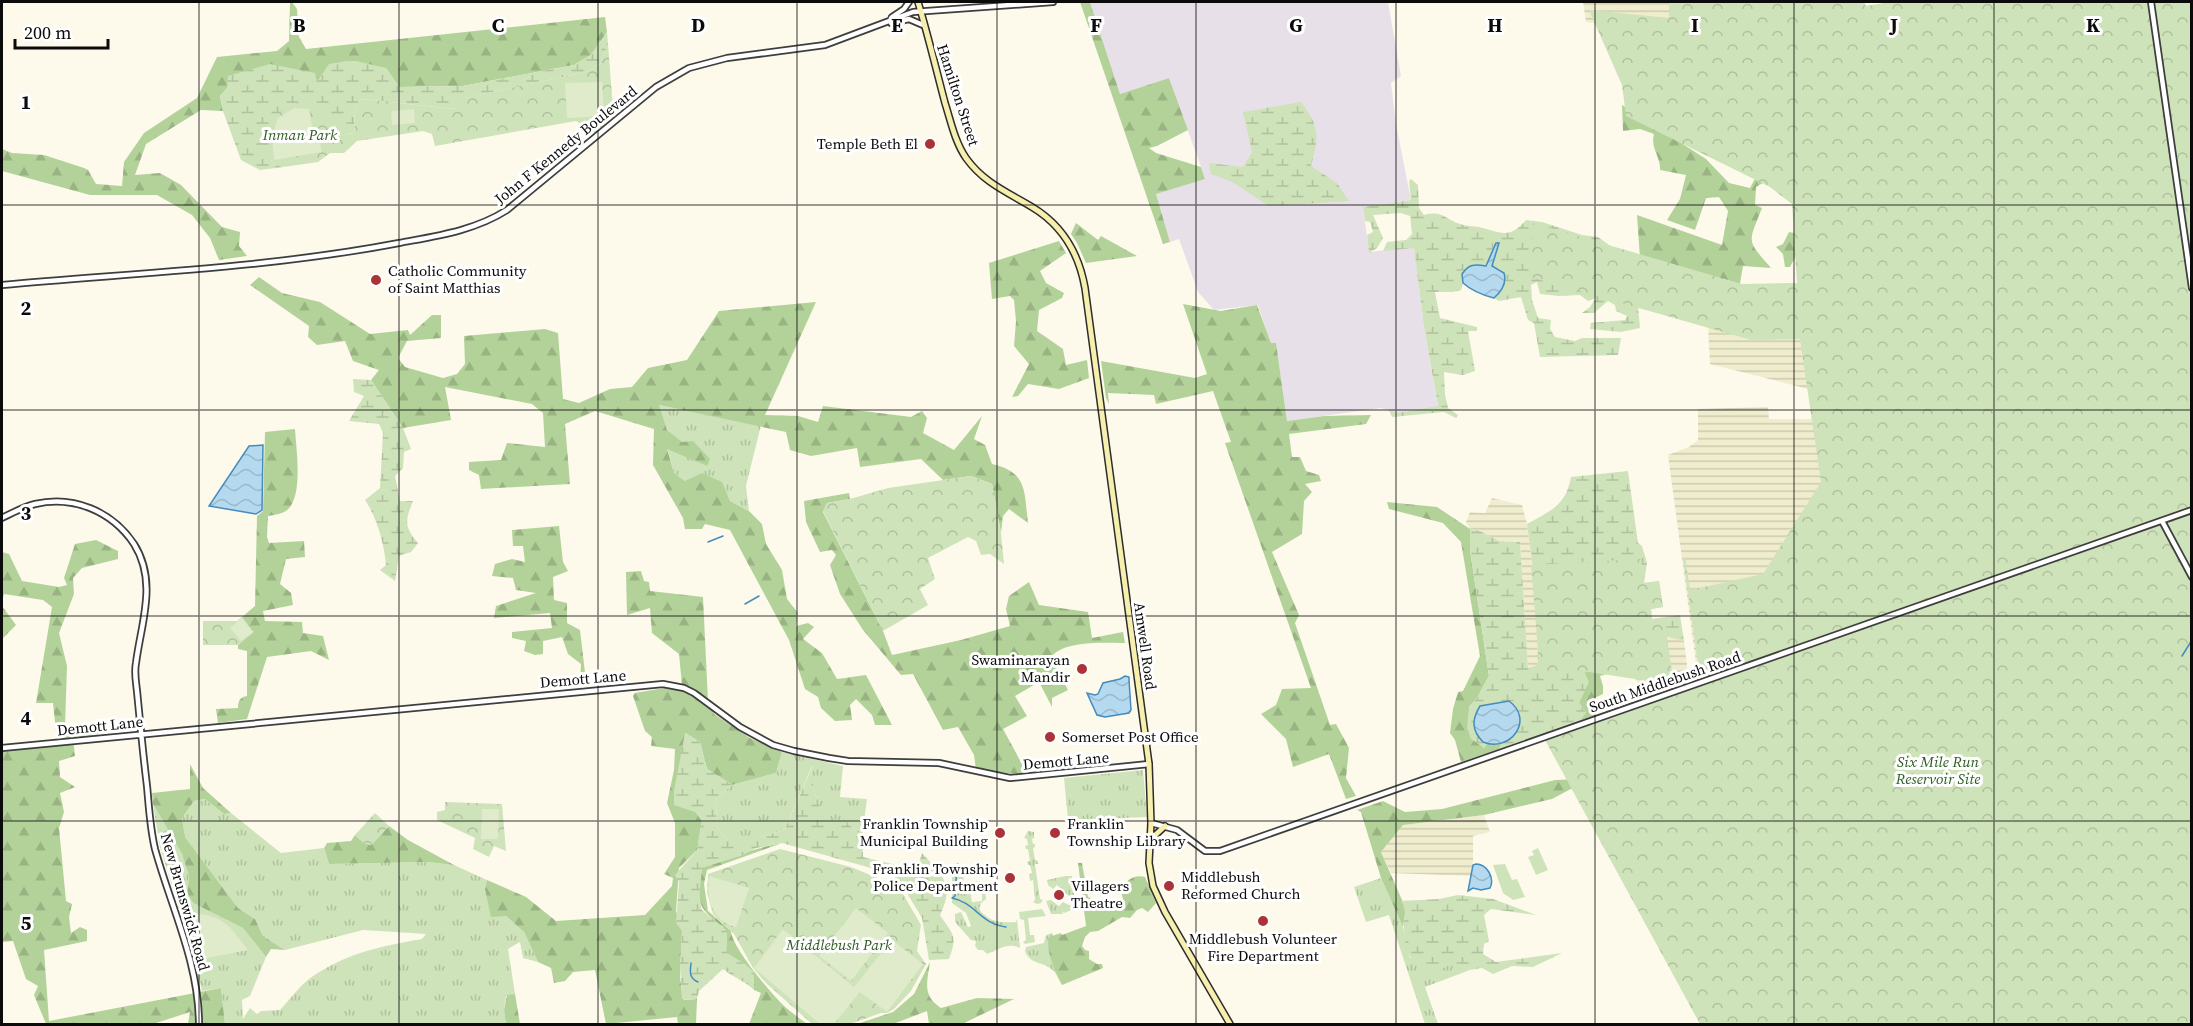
<svg xmlns="http://www.w3.org/2000/svg" width="2193" height="1026" viewBox="0 0 2193 1026" font-family="'Source Serif 4',serif">
<style>
.industrial{fill:#e8e0e9}
.farmland{fill:url(#farmland-rules)}
.grass{fill:url(#grass-tufts)}
.forest{fill:url(#forest-firs)}
.wetland{fill:url(#wetland-marsh)}
.park{fill:url(#park-crowns)}
.garden{fill:#cee3b9}
.pitch{fill:#dfebca}
.water{fill:url(#water-waves);stroke:#448cbe;stroke-width:1.5}
.lines{fill:none;stroke-linecap:round;stroke-linejoin:round}
.stream{stroke:#448cbe;stroke-width:1.5}
.tertiary-casing{stroke:#3e3e3e;stroke-width:8}
.secondary-casing{stroke:#2d2d2d;stroke-width:8}
.tertiary{stroke:#fff;stroke-width:4.5}
.secondary{stroke:#f6efad;stroke-width:5}
.grid{fill:none;stroke:#0b0b0b;stroke-width:1.5;stroke-opacity:0.55}
.poi-dot{fill:#ab3337;stroke:#fff;stroke-width:2}
.labels{text-anchor:middle;stroke-width:6;stroke-linejoin:round;paint-order:stroke}
.street-label{font-size:15px;fill:#0b0b0b;stroke:#fff}
.park-label{font-size:15px;font-style:italic;fill:#2e5b23;stroke:#fff}
.poi-label{font-size:15px;fill:#0b0b0b;stroke:#fff;text-anchor:start}
.grid-label{font-size:20px;text-anchor:middle;font-weight:bold;fill:#0b0b0b;stroke:#fff;stroke-width:6;stroke-linejoin:round;paint-order:stroke}
</style>
<defs>
<pattern id="farmland-rules" width="6" height="5" patternUnits="userSpaceOnUse" patternTransform="scale(1.5)"><rect width="6" height="5" fill="#f0edce"/><path d="M0 2.5h6" fill="none" stroke="#cccab0"/></pattern>
<pattern id="grass-tufts" width="24" height="20" patternUnits="userSpaceOnUse" patternTransform="scale(1.5)"><rect width="24" height="20" fill="#cee3b9"/><path d="M3 7l-1-3M5 7V3M7 7l1-3M15 17l-1-3M17 17v-4M19 17l1-3" fill="none" stroke="#b0c19e"/></pattern>
<pattern id="forest-firs" width="22" height="20" patternUnits="userSpaceOnUse" patternTransform="scale(1.5)"><rect width="22" height="20" fill="#b3d29a"/><path d="M5 1l3.5 6h-7zM16 11l3.5 6h-7z" fill="#99b383"/></pattern>
<pattern id="wetland-marsh" width="20" height="14" patternUnits="userSpaceOnUse" patternTransform="scale(1.5)"><rect width="20" height="14" fill="#cee3b9"/><path d="M1 5h8M5 5V1M11 12h8M15 12V8" fill="none" stroke="#b0c19e"/></pattern>
<pattern id="park-crowns" width="20" height="18" patternUnits="userSpaceOnUse" patternTransform="scale(1.5)"><rect width="20" height="18" fill="#cee3b9"/><path d="M2 6a3 3 0 1 1 6 0M12 15a3 3 0 1 1 6 0" fill="none" stroke="#b0c19e"/></pattern>
<pattern id="water-waves" width="16" height="10" patternUnits="userSpaceOnUse" patternTransform="scale(1.5)"><rect width="16" height="10" fill="#b5d9ef"/><path d="M0 5q4-4 8 0t8 0" fill="none" stroke="#9ab9cc"/></pattern>
</defs>
<rect width="100%" height="100%" fill="#fdfaeb"/>
<path class="industrial" d="M1090 2H1388L1401 76 1391 83 1396 124 1411 200 1363 207 1369 252 1414 247 1424 327 1438 407 1397 413 1381 408 1287 421 1276 344H1271L1258 305 1214 310 1198 292 1179 239 1170 242 1156 194 1205 178 1169 78 1120 94Z"/>
<path class="farmland" d="M1583 2H1683L1713 40 1586 22Z
M1707 306 1779 322 1866 369 1780 650 1698 678 1668 455 1689 447 1698 440V409L1768 407 1769 419H1810L1813 416 1808 389 1710 364Z
M1492 498 1522 505 1527 524 1536 592 1538 665 1528 669 1520 542 1499 541 1480 531 1470 529 1466 522 1470 512 1485 513Z
M1646 632 1684 641 1689 680 1643 694 1634 676Z
M1484 815 1490 832 1473 836V861L1471 876 1391 873 1381 852 1403 825Z"/>
<path class="grass" d="M658 405 761 425 746 486 749 511 730 501 722 487 685 481 674 473 667 448 707 466 667 430Z
M782 752 843 766 840 797 867 799 862 837 847 822 827 825 813 788 812 766 785 829 757 839H727L717 828 716 799 732 785 776 773Z
M1143 770 1147 817 1068 820 1064 778Z
M205 799 224 814 231 813 281 853 324 848 329 864 428 862 454 865 487 880 485 889 506 916 524 932 538 962 523 958 520 942 508 949 515 994 506 996 504 1010 506 1024H225L221 988 202 991 194 957 160 847 153 804 182 854 189 877 187 893 193 903 243 928 266 957 250 996 242 1000 243 1019 250 1008 257 1014 261 1011 280 1010C289 1000 298 988 309 979 343 954 381 946 422 939L426 934 363 930 285 950 263 936 255 919 238 908 185 837 182 818 194 801Z
M1028 831 1034 832V838L1032 839 1033 844H1035V847L1033 848 1035 860H1037L1038 864H1035L1040 899 1043 900 1041 903 1037 904 1033 902 1035 900 1033 880 1030 881 1029 874 1032 873 1030 865H1028L1027 862 1030 861 1028 849H1026L1025 846 1028 845 1027 839 1024 838Z
M958 863 961 866 964 881H968L969 883 978 881 984 883 983 885 979 884 969 885 972 902 982 901V890H985L986 899 981 903 979 909C989 922 1000 923 1016 922L1017 919 1020 948C1008 942 998 950 987 954L983 950H978L975 946 976 941 971 940 955 922V914L961 912 968 927 971 926 966 913 952 903V868L953 865Z
M1065 876H1072L1075 902 1068 900 1070 897 1057 885 1053 889 1048 885 1047 880Z
M1381 878 1403 927 1410 958 1461 964 1470 970 1425 987 1438 1024H1425L1389 915 1366 922 1354 887Z
M1051 900 1059 906 1063 902 1069 905H1076V908L1064 913 1062 911 1063 914H1051L1046 901Z
M1042 909 1046 916 1028 918 1030 935H1034L1035 942 1025 944 1023 942 1026 940 1024 920 1020 919 1019 912Z
M1052 933 1053 936 1051 959 1058 978C1050 959 1031 968 1025 951L1026 947 1044 943 1046 935Z"/>
<path class="forest" d="M290 2H292L297 9 299 37 306 49 605 17 607 32 591 55 574 65 463 86 399 87 386 68 317 83 227 88 220 96 223 111 201 110 146 144 135 175 160 173 181 185 222 227 240 232 239 246 247 256 219 260 210 238 192 215 157 195H90L2 171V149L12 153 44 155 84 168 88 170 96 184 122 186 124 162 144 133 197 98 217 57 277 51 289 41Z
M1080 2H1090L1120 94 1169 78 1188 130 1157 146 1149 148 1156 153 1201 167 1205 179 1156 194 1170 242 1163 244Z
M1622 105 1706 159 1729 183 1750 188 1757 175 1792 174 1814 197 1818 215C1801 192 1788 193 1766 181L1756 187 1755 205 1762 208C1748 244 1746 239 1771 268L1743 266 1739 289 1742 295 1773 304 1802 300 1804 275 1808 254 1799 250 1790 267H1785L1783 254 1776 247 1783 244 1789 232 1820 238 1827 253 1821 272 1824 297 1849 301 1852 307 1837 325 1811 327 1791 325 1736 316 1713 306 1681 307 1665 310 1648 308 1640 258 1637 215 1722 245 1728 211 1719 197 1706 198 1695 230 1667 220 1680 199 1686 175 1660 170C1661 157 1650 148 1654 134L1640 129 1623 131Z
M1076 223 1098 240 1101 236 1137 256 1086 263 1077 243 1071 234Z
M1059 241 1066 253 1040 271 1046 283 1064 293 1062 298 1039 310 1037 331 1063 349 1066 365 1087 360 1089 378 1059 389 1028 384 1018 396 1012 397 1029 364 1014 346 1016 321 1014 300 1010 296 992 299 989 263Z
M259 277 282 293 320 302 370 334 408 330 410 335 432 315H441V338L407 341 398 358 405 367 443 378 457 374 465 364 464 336 545 329 558 333 563 399 579 403 610 389 632 387 648 368 687 360 719 311 816 302 765 415 798 416 818 422 823 406 911 417 922 411 927 418 923 433 954 450 982 416 974 439 985 445 992 464C1028 472 1024 492 1028 523L1009 509 1003 516 1001 533 992 484 971 476 943 480 921 459 860 467 857 448 811 456 790 450 786 432 659 405 667 430 682 442 693 441 710 459 707 466 667 449 674 473 685 481 702 473 722 482 730 501 749 511 762 524 766 544 782 570 787 599 798 613 796 626 808 623 814 627 803 639 822 653 837 679 866 675 892 725H875L872 715 856 699 850 705 852 720 835 721 821 708 818 697 805 689 789 640 730 530 705 524 702 529H685L683 518 653 465 654 429 595 411 565 424 570 484 481 489 479 475 469 470V462L501 460 507 443 545 447 543 413 532 404 445 387 451 420 403 428 371 380 379 370 353 361 345 341 317 345 308 337 309 326 250 285Z
M1183 304 1221 311 1257 305 1271 343H1276L1287 421 1324 416 1371 415 1366 424 1289 434 1292 457H1300L1306 471 1319 475 1321 481 1305 484 1312 492 1304 501 1302 534 1272 552 1299 615 1295 623 1330 725 1336 724 1349 748 1346 778 1356 796 1346 799 1329 754 1293 767 1286 739 1261 714 1276 705 1282 689 1311 688 1225 443 1231 442 1213 391 1156 404 1154 395 1108 393 1109 404 1106 398 1101 361 1195 378 1207 374Z
M295 429C296 448 304 498 286 511 281 514 274 515 268 516L267 537 269 543 304 541 305 557 286 559 280 584 291 593 293 605 263 611 265 621 302 622 303 633 323 636 329 660 311 651 267 657 247 719 218 723 216 709 238 708C238 701 240 697 247 696V651L238 649V645L253 632 242 617 255 606 257 516 263 511 265 432Z
M849 493 850 499 827 503 823 512 883 631 892 655 961 640 1010 626 1006 609 1009 596 1029 582 1039 605 1088 612 1092 638 1123 632 1125 643C1104 643 1065 640 1051 657L1068 690 1052 698V707L1039 682 1015 696 1027 716 1003 729 1028 775 976 770 974 755 958 727 943 730 913 674 901 675 863 630 840 594 830 565 836 555 832 550 820 552 806 522 804 501Z
M1387 502 1437 507 1470 529V550L1489 676 1477 698 1469 707 1484 748 1487 743H1502L1499 749 1461 762 1455 740 1450 733 1453 709 1458 692 1463 691 1480 656 1461 542 1443 523 1389 509Z
M559 526 563 562 568 571 553 577 554 600 567 603V623L580 630 586 681H580L581 664 568 654 562 637 543 641V654L535 655 524 651 526 641 512 638V632L552 628 550 613 494 618 496 606 536 593 516 590 513 578 492 576 495 564 512 559 525 562 523 546H513L512 530Z
M96 540 118 551V559L82 568 73 578 74 594 59 633 67 666 65 726 101 733 118 725 124 729 73 739 75 756 59 761 60 777 75 787 60 793 64 812 59 828 66 901 72 904 69 917 71 933 80 927 87 930V941L44 950 49 1021 221 988 225 1024H188L190 1012 153 1024H46L34 995 38 986 26 979 13 941 2 942V747L57 740 53 703H36L52 607 43 600 4 594 2 602V552L9 554 22 581 59 587 67 585 64 578 75 544Z
M641 571 644 581 649 582 650 591 703 597 708 701 714 714 750 738 782 752 776 773 732 785 707 769 700 742 685 733 696 812 702 821 697 850 679 868 676 911 682 931 680 977 683 1000 697 999 696 1024H678L677 1017 606 1024 595 970 573 972 565 981 554 983 551 968 538 962 524 932 506 916 491 917 485 889 487 880 526 897 556 921 645 915 672 886 673 878 664 874 675 857V823L667 803 674 770 675 749 651 746 652 737 645 731 633 696 635 693 682 685 679 654 652 633 650 608 627 615 626 572Z
M2 606 16 625 2 639Z
M1581 664 1615 671 1600 676 1603 686V694L1592 699 1597 715 1580 720 1586 712 1579 703Z
M190 764 203 788 231 813 224 814 205 799 194 801 182 818 185 837 238 908 255 919 263 936 285 950 271 949 266 957 243 928 193 903 187 893 189 877 182 854 153 804 152 793 190 789Z
M1580 779 1582 783 1552 799 1484 815 1403 825 1381 852 1406 909 1403 927 1381 878 1361 812 1357 810 1383 801 1405 812 1442 809 1555 780Z
M389 826 408 840 454 865 428 862 329 864 324 848 327 843 351 841 355 835 364 843 371 845Z
M782 843 707 870 704 884 708 911 731 931C732 947 769 991 782 1004 789 1011 799 1018 807 1024H749L761 993 754 990 746 965 726 953 723 927C694 905 698 901 702 867 729 859 754 848 782 843Z
M1078 863H1082L1088 897 1099 902 1105 909 1120 903 1123 899C1118 886 1131 873 1145 877L1156 903 1148 912 1142 908 1137 910 1130 918 1122 917 1098 931 1090 932 1085 937 1082 946 1085 950 1089 951V959L1097 964H1102L1103 968 1062 985C1056 974 1045 950 1049 937L1061 933 1062 935 1086 926Z
M930 962C927 983 922 995 941 1008L977 998 1014 999 962 1024H929L927 1011 893 1024H857L893 1012 914 994Z
M515 994 520 1024H506L504 1010 507 995Z"/>
<path class="wetland" d="M607 32 608 44 600 64 586 72 465 98 455 109 361 99 354 107 355 134 346 133 270 158 276 168 260 170 241 160 223 111 220 96 227 88 228 76 270 64 315 73 317 82 329 64 352 60 386 68 399 87 463 86 574 65 591 55Z
M1301 102C1320 127 1319 137 1311 166L1337 183 1349 201 1269 206 1232 182 1211 174 1209 163 1243 167 1252 152 1243 112Z
M1411 179 1418 185 1419 208 1424 215C1442 210 1445 219 1460 224 1466 226 1473 226 1479 227 1500 232 1509 240 1526 220L1542 222 1582 235 1598 237 1634 263 1640 328 1621 332 1590 329 1591 323 1625 320 1627 316 1616 311 1615 305 1608 301 1594 313H1582L1590 307 1596 298 1588 301 1580 295 1559 296 1540 294 1537 282 1531 285 1532 300 1538 318 1551 320 1550 329 1555 337 1575 341 1582 338H1621L1618 355 1540 357 1534 323 1528 320 1521 297 1499 301 1494 298 1504 286 1500 269 1492 267 1499 244 1486 266 1462 274 1463 283 1461 290 1453 292H1435L1440 318 1477 327V331H1468L1475 371 1463 375 1444 372 1445 395 1448 408 1458 415 1456 418 1444 412 1392 417 1389 410 1397 413 1438 406 1424 327 1414 248 1383 251 1387 242 1406 240 1412 234 1410 216 1401 213 1373 215 1383 238 1377 248 1369 253 1367 235 1373 232 1370 222 1365 221 1363 207 1411 200 1409 181Z
M353 379 371 380 403 428 411 449 404 452 403 468 395 476 400 501H413C405 521 404 526 418 543L411 552 399 556 395 581 380 570 386 565C384 543 377 518 365 500L380 488 383 433 379 424 349 421 364 396 354 392Z
M1628 471 1638 543 1642 546 1647 563 1644 583 1659 581 1663 607 1651 609 1652 619 1680 615 1684 641 1647 632 1581 664 1589 682 1579 703 1586 712 1580 720 1499 749 1502 743 1507 741 1509 702 1480 706 1483 742 1487 743 1484 748 1471 739 1467 728 1469 707 1477 698 1489 676 1470 550V529L1480 531 1499 541 1520 542 1528 668 1538 665 1536 592 1527 524C1550 511 1566 506 1571 477Z
M685 733 700 742 707 769 732 785 716 799 717 828 727 839H757L785 829 813 765V788L827 824 835 819 847 822 862 837 863 857 917 870 922 853C943 877 955 883 940 915 953 935 958 935 949 959L929 960 922 918 902 885 892 874 782 843 756 848 743 855 702 868 699 898 702 910 727 931V953L746 965 754 972V990C747 982 732 977 723 969L699 991 697 999 682 1000 680 964 682 931 676 923 679 882 675 875 697 850 702 821 695 812 674 805V791Z
M1458 895 1493 899 1536 915 1491 909 1484 915 1489 941 1484 944 1483 954 1496 962 1562 953 1533 967 1512 966 1493 974 1482 968 1470 970C1458 962 1450 963 1438 971 1410 967 1406 955 1404 929 1403 916 1408 913 1401 901L1439 899Z"/>
<path class="park" d="M1669 2H1864L1866 6 1890 2H2191L2192 258 2185 259 2192 308 2191 1024H1700L1545 740 1701 685 1683 558 1685 557 1690 590 1763 574 1821 482 1800 339 1751 340 1530 277 1533 223 1742 284 1797 283 1792 204 1770 187 1626 116 1622 85 1589 10 1669 18Z
M608 44 614 122 598 135 576 121 435 146 432 134 423 131 357 141 344 153H330L318 162 276 168 270 158 268 126C283 109 292 101 316 101L325 119 344 117 346 133 355 134 354 107 361 99 455 109 464 98 586 72 600 64Z
M971 476 992 484 1001 533 1004 564 990 554 981 555 976 541 968 537 928 558 935 579 920 589 928 605 883 631 823 511 827 503 850 499 888 488Z
M1641 559 1644 583 1659 581 1663 607 1651 609 1652 619 1664 618 1674 685 1589 672 1540 674 1531 565Z
M242 617 254 632 238 645H203V621H237Z
M445 802 502 804 506 851 494 846 489 857 473 849 475 838 437 820V812L445 810Z
M375 813 389 826 371 845 364 843 355 835Z
M780 849 851 867 899 887 921 925 917 951 926 964 911 991 894 1009 887 1013H881L850 1024H812L766 983 753 968 734 934 713 914 707 893 708 874Z"/>
<path class="garden" d="M1538 848 1548 870 1536 875 1528 857 1534 855 1532 851Z
M1505 864 1512 880 1517 879 1525 897 1513 900 1503 893 1493 865Z"/>
<path class="pitch" d="M602 82 604 116 567 118 565 83Z
M294 108 309 109 314 136H318L322 152 274 160 272 137 278 118Z
M414 109 415 123 392 125 391 111Z
M242 618 253 632 241 641 230 628Z
M482 809H499L498 839H481Z
M709 876 749 888 736 927C711 921 706 897 709 876Z
M856 908 888 933 851 981 819 956Z
M190 914C222 913 230 926 248 950L202 959Z
M783 929 854 987 892 940 923 964 887 1012 860 992 834 1024H820L754 968Z"/>
<path class="water" d="M1496 243H1499L1492 266 1504 273C1507 283 1502 291 1494 298 1482 295 1472 291 1463 283L1462 274C1469 264 1474 264 1486 266Z
M263 445 262 510 256 514 209 506 249 446Z
M1125 676 1129 677V680L1131 710 1129 713 1105 717 1097 715 1087 693 1095 695 1098 694 1103 683 1120 679Z
M1509 701C1535 720 1510 753 1483 742 1471 730 1472 719 1480 706Z
M1476 864C1487 864 1495 878 1490 888L1481 890 1473 888 1468 891 1473 865Z"/>
<g class="lines">
<path class="stream" d="M708 542 723 536
M745 604 759 596
M2182 656 2192 640
M957 865 955 896 952 898C976 903 979 923 1006 927
M691 963C690 972 689 978 698 982"/>
<defs>
<path id="tertiary" d="M2151 2 2192 288
M892 17 904 9 909 2
M891 23 909 19 923 25
M2 285C134 273 268 268 399 243 436 236 474 231 507 210L656 87 689 68 727 58 825 45 913 12 1053 2
M2 518C12 513 23 507 35 504 73 495 112 511 134 544 158 582 141 623 136 663 134 672 136 682 137 691 140 722 143 754 147 786 149 807 150 828 155 849 171 907 199 963 199 1024
M2162 521 2192 577
M2 748 663 684 684 688 694 693 740 727 773 745 794 751 829 758 848 761 939 763 1010 778 1149 764
M1151 823 1177 830 1205 851H1220L2192 510"/>
<path id="secondary" d="M918 2C928 35 936 69 945 103 951 122 955 142 966 158 984 183 1007 192 1032 207 1062 225 1079 254 1085 288L1149 764 1151 823 1149 863 1153 886 1165 912 1230 1024
M1151 839 1165 826"/>
</defs>
<use href="#tertiary" class="tertiary-casing"/>
<use href="#secondary" class="secondary-casing"/>
<use href="#tertiary" class="tertiary"/>
<use href="#secondary" class="secondary"/>
</g>
<path class="grid" d="M199 2V1024M399 2V1024M598 2V1024M797 2V1024M997 2V1024M1196 2V1024M1396 2V1024M1595 2V1024M1794 2V1024M1994 2V1024M2 205H2192M2 410H2192M2 616H2192M2 821H2192"/>
<g class="poi-dot">
<circle cx="930" cy="144" r="6"/>
<circle cx="376" cy="280" r="6"/>
<circle cx="1082" cy="669" r="6"/>
<circle cx="1050" cy="737" r="6"/>
<circle cx="1000" cy="833" r="6"/>
<circle cx="1055" cy="833" r="6"/>
<circle cx="1010" cy="878" r="6"/>
<circle cx="1169" cy="886" r="6"/>
<circle cx="1059" cy="895" r="6"/>
<circle cx="1263" cy="921" r="6"/>
</g>
<g class="labels">
<g class="street-label">
<text transform="translate(958 95) rotate(72)" y="5">Hamilton Street</text>
<text transform="translate(566 145) rotate(-39)" y="5">John F Kennedy Boulevard</text>
<text transform="translate(1145 646) rotate(82)" y="5">Amwell Road</text>
<text transform="translate(583 679) rotate(-5)" y="5">Demott Lane</text>
<text transform="translate(1665 682) rotate(-19)" y="5">South Middlebush Road</text>
<text transform="translate(100 726) rotate(-6)" y="5">Demott Lane</text>
<text transform="translate(1066 761) rotate(-5)" y="5">Demott Lane</text>
<text transform="translate(185 902) rotate(74)" y="5">New Brunswick Road</text>
</g>
<g class="park-label">
<text x="300" y="140">Inman Park</text>
<text x="1938" y="767">Six Mile Run<tspan x="1938" dy="17">Reservoir Site</tspan></text>
<text x="839" y="950">Middlebush Park</text>
</g>
<g class="poi-label">
<text x="918" y="149" text-anchor="end">Temple Beth El</text>
<text x="388" y="276">Catholic Community<tspan x="388" dy="17">of Saint Matthias</tspan></text>
<text x="1070" y="665" text-anchor="end">Swaminarayan<tspan x="1070" dy="17">Mandir</tspan></text>
<text x="1062" y="742">Somerset Post Office</text>
<text x="988" y="829" text-anchor="end">Franklin Township<tspan x="988" dy="17">Municipal Building</tspan></text>
<text x="1067" y="829">Franklin<tspan x="1067" dy="17">Township Library</tspan></text>
<text x="998" y="874" text-anchor="end">Franklin Township<tspan x="998" dy="17">Police Department</tspan></text>
<text x="1181" y="882">Middlebush<tspan x="1181" dy="17">Reformed Church</tspan></text>
<text x="1071" y="891">Villagers<tspan x="1071" dy="17">Theatre</tspan></text>
<text x="1263" y="944" text-anchor="middle">Middlebush Volunteer<tspan x="1263" dy="17">Fire Department</tspan></text>
</g>
</g>
<g class="grid-label">
<text x="299" y="32">B</text>
<text x="498" y="32">C</text>
<text x="698" y="32">D</text>
<text x="897" y="32">E</text>
<text x="1096" y="32">F</text>
<text x="1296" y="32">G</text>
<text x="1495" y="32">H</text>
<text x="1695" y="32">I</text>
<text x="1894" y="32">J</text>
<text x="2093" y="32">K</text>
<text x="26" y="109">1</text>
<text x="26" y="315">2</text>
<text x="26" y="520">3</text>
<text x="26" y="725">4</text>
<text x="26" y="930">5</text>
</g>
<rect width="2193" height="1026" fill="none" stroke="#0b0b0b" stroke-width="6"/>
<path d="M15 39v9h93v-9" fill="none" stroke="#0b0b0b" stroke-width="3"/>
<text x="24" y="39" font-size="18" fill="#0b0b0b" stroke="#ffffff" stroke-width="4.5" paint-order="stroke">200 m</text>
</svg>
